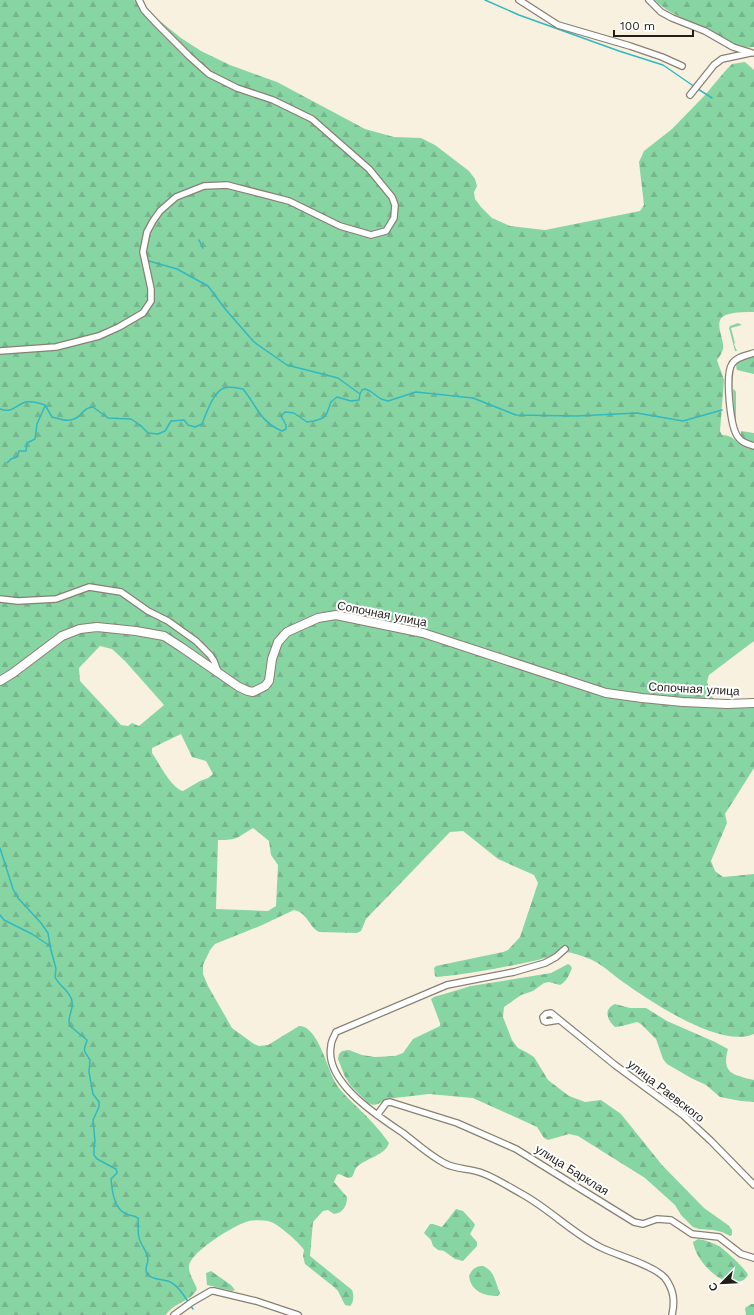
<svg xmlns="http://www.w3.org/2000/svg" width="754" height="1315" viewBox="0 0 754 1315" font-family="'Work Sans',sans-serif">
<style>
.grass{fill:url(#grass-tufts)}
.forest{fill:url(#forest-firs);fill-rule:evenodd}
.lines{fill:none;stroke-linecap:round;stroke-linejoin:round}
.stream{stroke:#31b9bf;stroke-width:1.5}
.street-casing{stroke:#888071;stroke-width:8}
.secondary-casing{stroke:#888071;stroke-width:10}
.street{stroke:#fff;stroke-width:5.5}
.secondary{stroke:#fff;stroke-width:8}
.labels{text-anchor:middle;stroke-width:4;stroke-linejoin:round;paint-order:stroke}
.street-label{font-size:12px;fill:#211e18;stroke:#fff}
</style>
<defs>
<pattern id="grass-tufts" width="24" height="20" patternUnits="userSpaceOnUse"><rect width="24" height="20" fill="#88d5a4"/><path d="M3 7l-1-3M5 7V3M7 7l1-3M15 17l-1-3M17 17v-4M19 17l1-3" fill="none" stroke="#75b68c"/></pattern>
<pattern id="forest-firs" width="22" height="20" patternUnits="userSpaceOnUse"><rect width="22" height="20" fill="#88d5a4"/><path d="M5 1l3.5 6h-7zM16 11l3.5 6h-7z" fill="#75b68c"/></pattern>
</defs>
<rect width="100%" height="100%" fill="#f9f1e0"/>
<path class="grass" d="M738 323 742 325 731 328 735 343 734 344 737 351H735L729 328 730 326Z"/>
<path class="forest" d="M0 0H134L181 38 201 51 230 65 277 82 365 129 394 137 421 138 435 145 469 171 475 179 477 186 474 192 475 199 481 207 492 218 510 226 545 230 640 211 644 205 639 162 644 151 672 129 705 95 726 70 732 64 745 62 754 70V312C746 312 737 312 729 314 710 318 725 338 723 349 722 353 720 356 717 360 719 367 722 373 724 380L720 431 722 435C736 436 734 442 744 447 747 448 751 449 754 449V641L709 675 707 682 714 701 754 706V768L725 814 727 823 711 861 715 871 723 877 754 874V1034C720 1049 650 1001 623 982 613 975 602 964 590 959 585 957 569 951 564 952 556 953 547 958 538 960 505 967 471 974 437 977L435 976 434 968 436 966 503 952 508 950 520 937 538 883 534 875 498 859 463 831 450 832 366 919 361 931 357 933 319 932C308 926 308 913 294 910L260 926 215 944 210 950 203 965V974L208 986 232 1028 254 1044 259 1046 268 1045 299 1026C317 1025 327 1067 334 1080 339 1090 348 1098 356 1106 368 1117 379 1129 389 1143 385 1156 365 1158 356 1168 354 1171 354 1174 352 1177L348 1178 339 1174 337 1175 334 1182 347 1197C347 1206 343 1213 334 1214L328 1210 323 1211 313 1222 310 1256 352 1290C354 1295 354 1302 350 1306L345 1305 338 1291 334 1287 305 1264 303 1256 304 1250C299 1242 276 1222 268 1221 262 1220 254 1220 249 1221 236 1224 190 1252 189 1266 188 1273 195 1283 197 1289 192 1301 173 1303 166 1315H0ZM100 646 112 649 125 661 164 705 139 726 132 723 128 726 121 725 80 681 79 668ZM181 734 192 757 206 761 213 774 208 778 200 781 183 791C171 788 159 763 152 753V748ZM253 828 269 841 271 855 278 865 276 906 268 911 216 909 218 840C239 840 236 838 253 828Z
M655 0H754V47C735 50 719 35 703 27 686 19 668 14 655 0Z
M754 354V374L737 370C733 360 746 356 754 354Z
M734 389 736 392V423L734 414 733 390Z
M741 431 754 433V442L746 440 741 436Z
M568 964 570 965 572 968C569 975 567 981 560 985L549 982 544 983 533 991 521 995 504 1007 503 1017 512 1040 518 1048 526 1052 534 1057 548 1080 569 1096 585 1102 601 1100 621 1114 662 1165 704 1208 728 1225 732 1230V1235L730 1236 722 1232 713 1230 699 1229 693 1227 681 1215 675 1205 645 1178 578 1136 569 1134 548 1140 544 1138 537 1127 473 1098 429 1094 386 1099 378 1104 373 1105 368 1103 351 1086 345 1077 338 1059 339 1054 342 1051 349 1050 362 1055 375 1057 395 1056 403 1053 413 1039 440 1026V1023L431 999 434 997 471 986 551 973Z
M615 1004 630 1008H646L667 1021 715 1042 728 1049C721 1074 734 1075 754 1080V1102L741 1101 720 1097 706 1085 691 1078 667 1064 663 1059 656 1039 641 1024 637 1022 622 1026 615 1027C607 1020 603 1009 615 1004Z
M456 1209 463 1211 474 1223 475 1225 470 1234 477 1242V1246L463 1261 455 1259 444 1251 438 1250 433 1246 431 1240 424 1233 430 1224H433L442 1227Z
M698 1239C705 1240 713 1243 719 1246 725 1250 746 1269 748 1275 745 1280 741 1282 735 1282 717 1284 695 1258 693 1242Z
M483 1266C495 1271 495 1282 500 1293L498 1296C485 1296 471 1292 469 1276 472 1269 476 1266 483 1266Z
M211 1271 231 1285 235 1290 232 1291 207 1285 206 1273Z
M751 1304H754V1315H746L745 1308Z"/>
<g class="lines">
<path class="stream" d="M485 0 519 15 619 51 663 65 695 87
M698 89 712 98
M199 240 203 248
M149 261 177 269 208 286 226 310 254 342 287 365 338 378 360 394 362 390 365 389 370 391 381 399 388 401 416 392 473 398 516 415 576 416 637 413 683 421 722 410
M0 409C13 414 16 404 26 402 33 401 39 403 45 405L52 417C63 420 73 424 82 413 86 409 87 408 93 407L108 418 131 419 140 425 148 433 158 434 165 431 171 421 184 420 188 425 195 427 202 424C206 414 213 392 224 388 230 386 237 388 243 389 257 406 260 422 282 431L286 429V425L281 416 285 412 294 413 307 422 314 421 323 418 327 413 331 402 337 397 351 401 359 400 360 394
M7 463 11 459 17 457 19 451H26L27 443 35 439 37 424 45 406
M0 848 13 889 18 898 41 923 48 933 50 945
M0 915 4 920 32 934 50 946 56 969 55 977C59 986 70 991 72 1001 74 1010 66 1019 70 1026L87 1040C83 1054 83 1048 90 1060L89 1072 93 1094 99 1102V1107L93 1120 95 1141 94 1147V1155L97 1159 116 1169 117 1173 111 1179C112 1190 114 1209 126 1214 131 1216 134 1215 138 1218 139 1225 137 1231 139 1237 140 1245 148 1251 148 1260 147 1266 144 1270 148 1275 154 1281 165 1278 172 1283 181 1288 187 1301 193 1309"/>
<defs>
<path id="street" d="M519 0 558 25 630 46 662 57 682 66
M649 0 661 12 672 18 705 31 733 47 752 53
M690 95 714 65 722 59 750 53
M0 351 56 347 99 336 119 327 143 313 151 301V289L143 252 147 232 153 221 160 211 176 197 204 186 227 185 289 201 340 226 371 235 386 231 394 218 395 205 392 197 369 169 312 119 273 100 237 88 209 74 190 57 158 25 144 10 139 0
M754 353C747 355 736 357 732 364 725 374 730 427 738 437 742 443 748 444 754 446
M0 599 18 601 56 599 89 587 121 592 148 611 168 621 196 641 210 655 214 661 218 672
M565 949 556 957 545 963 514 972 447 985 336 1032C334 1037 331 1041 331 1046 324 1082 378 1116 403 1133 416 1143 429 1155 444 1163 456 1170 470 1168 482 1173 496 1178 509 1187 522 1194 551 1210 573 1234 602 1248 619 1256 653 1265 665 1278 674 1290 675 1301 672 1315
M559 1020 546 1022 544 1021 543 1017 546 1014 551 1013 615 1065 683 1115 711 1141 754 1185
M377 1115 386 1103 390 1102 457 1123 516 1149 634 1222 643 1224 657 1219 671 1220 692 1234 719 1237 741 1254 754 1258
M174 1315 192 1302 211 1291H214L256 1301 298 1315"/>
<path id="secondary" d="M0 681 13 673 62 636 80 629 97 627 136 631 164 636 181 647 239 687 248 691 253 692 265 686 269 681 272 659 278 642 287 632 318 618 336 615 423 633 606 693 642 698 683 702 727 704 754 703"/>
</defs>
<use href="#street" class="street-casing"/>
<use href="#secondary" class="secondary-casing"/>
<use href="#street" class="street"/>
<use href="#secondary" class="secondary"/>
</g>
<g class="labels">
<g class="street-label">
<text transform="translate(382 614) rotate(11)" y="4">Сопочная улица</text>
<text transform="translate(694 689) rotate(3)" y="4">Сопочная улица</text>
<text transform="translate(666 1091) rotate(38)" y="4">улица Раевского</text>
<text transform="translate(572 1170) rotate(32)" y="4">улица Барклая</text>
</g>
</g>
<g transform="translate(722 1283) rotate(246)" stroke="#ffffff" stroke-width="3" paint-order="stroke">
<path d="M0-3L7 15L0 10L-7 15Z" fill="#211e18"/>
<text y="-6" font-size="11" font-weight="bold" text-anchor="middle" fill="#211e18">С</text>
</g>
<path d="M614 30v6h79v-6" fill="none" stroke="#211e18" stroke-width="2"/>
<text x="620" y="30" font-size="12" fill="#211e18" stroke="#ffffff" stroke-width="3" paint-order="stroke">100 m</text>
</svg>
